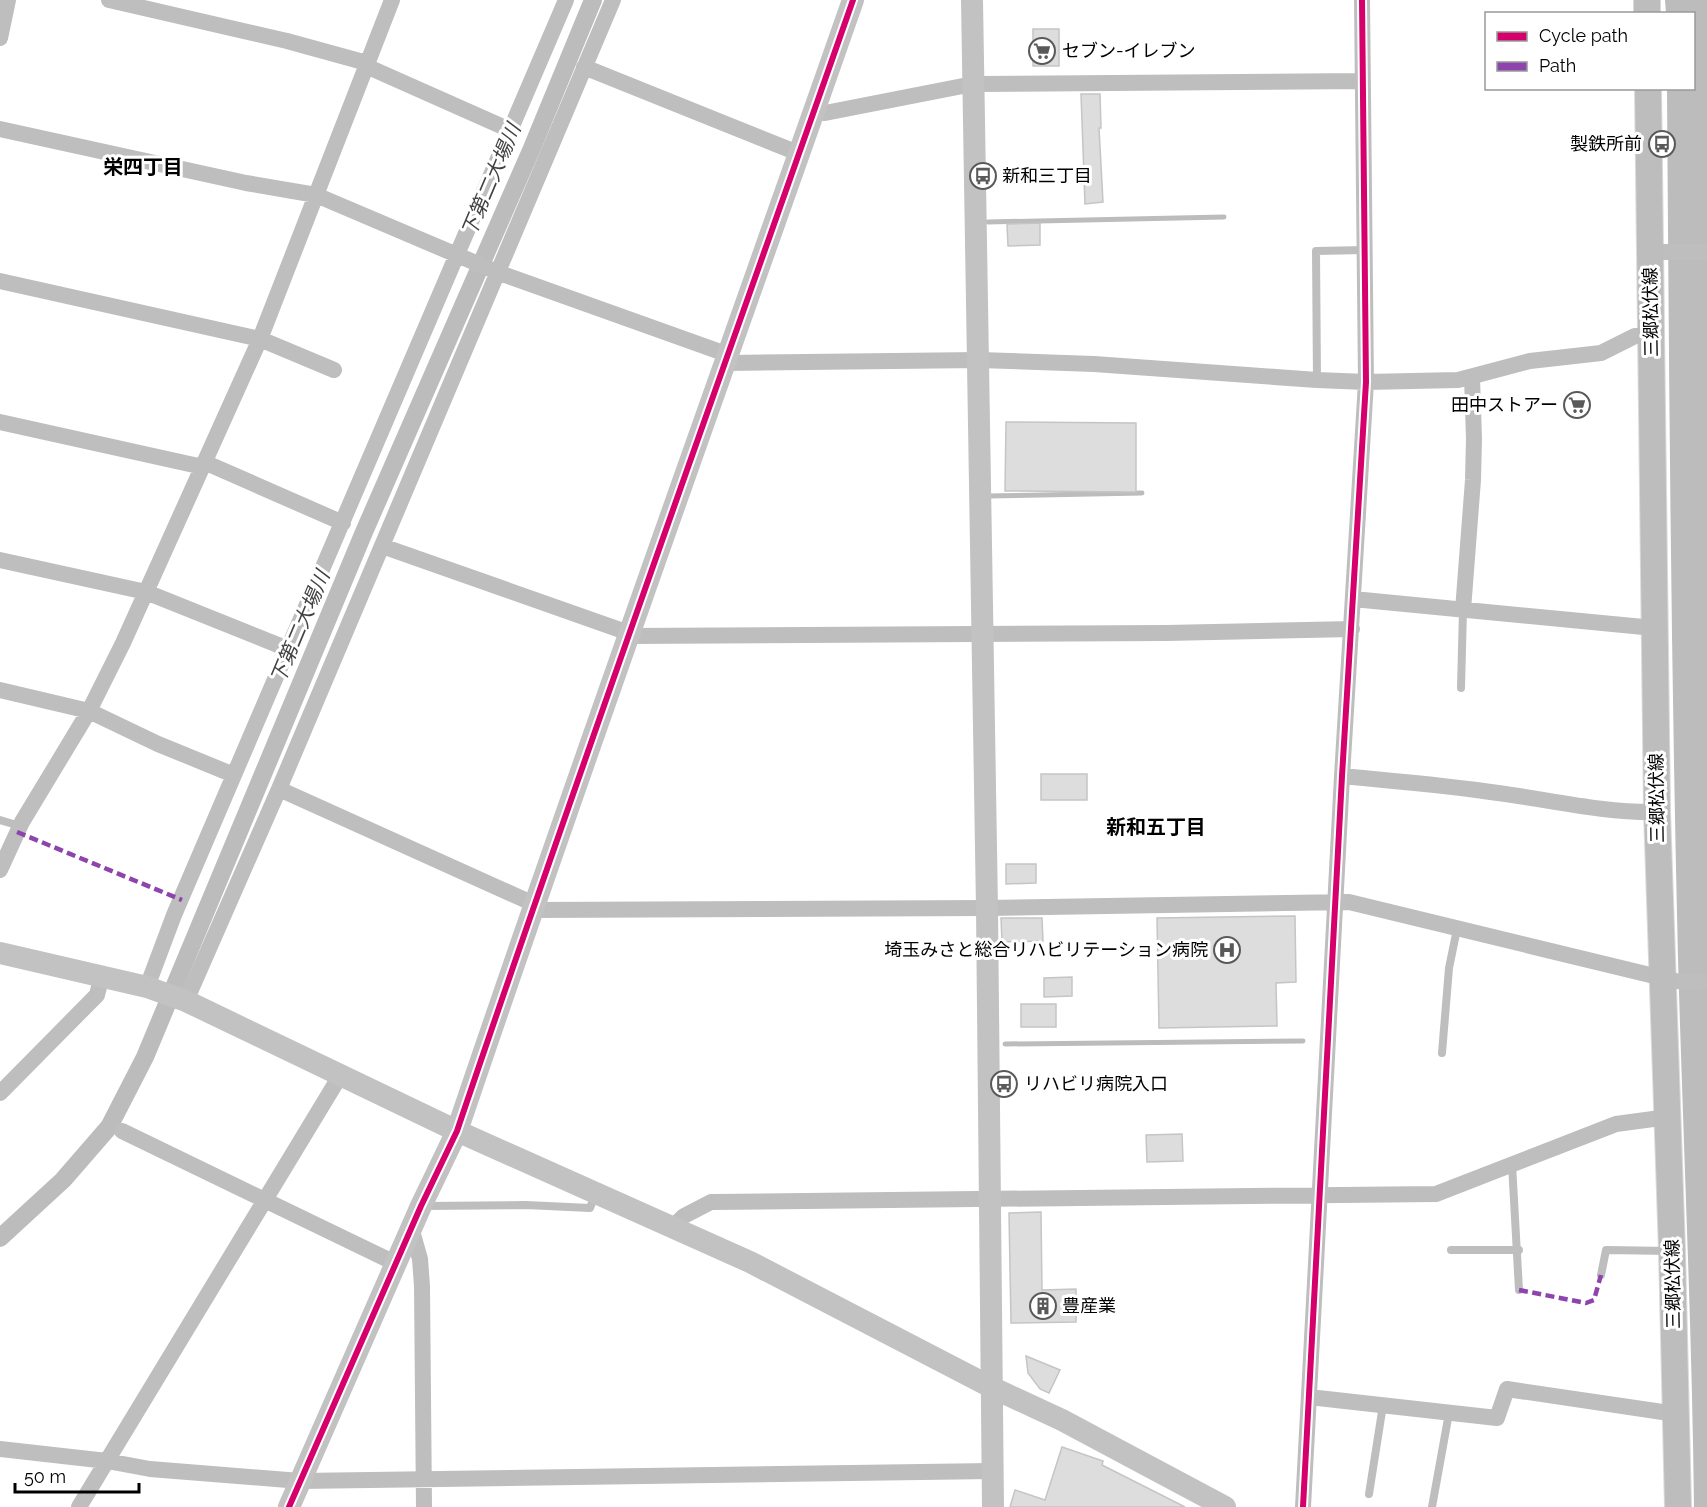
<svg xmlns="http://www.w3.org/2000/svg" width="1707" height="1507" viewBox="0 0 1707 1507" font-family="Raleway,'Noto Sans JP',sans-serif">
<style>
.water{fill:#bcbcbc}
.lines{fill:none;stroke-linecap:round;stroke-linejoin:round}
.stream{stroke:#bcbcbc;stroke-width:5}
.canal{stroke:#bcbcbc;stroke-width:18}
.building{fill:#ddd;stroke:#c5c5c5;stroke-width:1.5}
.primary-casing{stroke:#dbdbdb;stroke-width:28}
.lane{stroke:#bebebe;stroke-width:8}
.street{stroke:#bebebe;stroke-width:16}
.secondary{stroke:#c2c2c2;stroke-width:22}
.primary{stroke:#bdbdbd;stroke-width:26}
.quiet{stroke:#8e44ad;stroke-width:4.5;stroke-dasharray:9 4.5;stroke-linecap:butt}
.cycleway-casing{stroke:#fff;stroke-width:10}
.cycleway{stroke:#d6006c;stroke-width:6}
.labels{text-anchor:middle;stroke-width:6;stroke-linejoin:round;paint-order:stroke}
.poi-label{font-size:18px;fill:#000;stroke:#fff;text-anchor:start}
.street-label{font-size:18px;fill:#000;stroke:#fff}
.neighbourhood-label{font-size:20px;font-weight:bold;fill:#000;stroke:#fff}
.water-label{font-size:20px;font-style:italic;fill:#414141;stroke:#fff}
</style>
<rect width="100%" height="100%" fill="#fff"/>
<path class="water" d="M1665 0H1707V1507H1694C1692 1324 1683 1141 1678 958 1671 668 1669 378 1667 89L1694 88V14L1666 13Z"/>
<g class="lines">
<path class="stream" d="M988 222 1224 217
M987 496 1142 493
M1005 1044 1303 1041"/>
<path class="canal" d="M0 1238 63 1180 109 1127 145 1057 364 532 532 148 593 0"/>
</g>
<path class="building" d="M1033 29H1059V66H1033Z
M1081 94H1100L1101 128H1099L1103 202 1085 204Z
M1040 223V245L1008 246 1007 224Z
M1006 422 1136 423V492L1005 491Z
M1041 774H1087V800H1041Z
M1006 864H1036V883L1006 884Z
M1295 916 1296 982 1276 983 1277 1026 1159 1028 1157 918Z
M1001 918H1042L1043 941 1002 942Z
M1072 977V996L1044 997V978Z
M1021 1004H1056V1027H1021Z
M1182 1134 1183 1161 1147 1162 1146 1135Z
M1041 1212 1042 1290 1076 1289V1322L1011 1323 1009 1213Z
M1026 1356 1060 1370 1049 1393 1040 1389 1028 1373Z
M1062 1447 1103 1461 1102 1465 1185 1507H1010L1015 1490 1045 1500Z"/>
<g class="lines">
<defs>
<path id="primary" d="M1647 0V14
M1648 88 1657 812 1672 1251 1678 1507"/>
</defs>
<use href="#primary" class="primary-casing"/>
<path class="lane" d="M1317 380 1316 251 1365 250
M1461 688 1463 610
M0 820 20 826
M1442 1053 1449 968 1457 929
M1512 1164 1519 1290
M424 1206 526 1205 590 1208 596 1193
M1451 1250H1519
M1601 1275 1606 1250 1670 1251
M1369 1494 1383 1405
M1432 1507 1449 1413"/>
<path class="street" d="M109 0 287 41 367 63
M0 38 8 0
M366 66 510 130
M584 67 798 153
M814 112 825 113 973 84 1363 81
M0 129 246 183 316 195 497 272 729 355
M1650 252H1707
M0 281 260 339 334 370
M726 363 979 360 1094 364 1317 380 1366 382 1458 380 1530 361 1601 353 1635 336H1652
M0 422 203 467
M204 462 343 523
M382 546 629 633
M0 560 146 592 288 649
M1353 599 1654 628
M1463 610 1473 480 1474 439 1472 377
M627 636 1166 633 1352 629
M0 690 89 711 158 744 234 775
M1342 776C1394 781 1446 785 1498 793 1551 800 1603 813 1657 812
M279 789 534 904
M0 870 22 822 89 711 123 643 260 339 392 0
M532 910 987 908 1349 902 1675 981 1707 982
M147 987 174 915 566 0
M186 1001 279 789 613 0
M0 1093 97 995 102 975
M122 1131 397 1264
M673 1227 684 1216 711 1202 1436 1194 1616 1124 1668 1117
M412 1231 420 1259 422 1286 424 1507
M1309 1397 1497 1418 1507 1389 1676 1414
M0 1449 107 1461 150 1469 300 1481 992 1471
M79 1507 340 1076
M1303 1507 1342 776 1366 382 1362 0"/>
<path class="secondary" d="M972 0 987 908 993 1507
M0 953 147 987 186 1001 457 1131 750 1262 991 1387 1062 1420 1225 1507
M289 1507 421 1206 457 1131C585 752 721 377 853 0"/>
<use href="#primary" class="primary"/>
<path class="quiet" d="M17 832 182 900
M1519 1290 1586 1303 1594 1300 1601 1275"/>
<defs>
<path id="cycleway" d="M289 1507 421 1206 457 1131C585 752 721 377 853 0
M1303 1507 1342 776 1366 382 1362 0"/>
</defs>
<use href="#cycleway" class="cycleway-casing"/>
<use href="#cycleway" class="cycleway"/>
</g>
<defs>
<symbol id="supermarket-ring" viewBox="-11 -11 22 22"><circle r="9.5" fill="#fff" stroke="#595959" stroke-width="1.5"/><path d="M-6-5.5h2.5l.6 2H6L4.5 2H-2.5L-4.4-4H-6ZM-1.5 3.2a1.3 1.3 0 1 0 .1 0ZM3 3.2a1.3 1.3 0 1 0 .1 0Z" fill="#595959"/></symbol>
<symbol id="bus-ring" viewBox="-11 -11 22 22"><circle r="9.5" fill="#fff" stroke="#595959" stroke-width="1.5"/><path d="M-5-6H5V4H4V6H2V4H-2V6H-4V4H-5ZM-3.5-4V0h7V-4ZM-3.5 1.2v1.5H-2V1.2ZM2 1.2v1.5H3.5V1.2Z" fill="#595959"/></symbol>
<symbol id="hospital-ring" viewBox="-11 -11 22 22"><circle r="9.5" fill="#fff" stroke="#595959" stroke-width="1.5"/><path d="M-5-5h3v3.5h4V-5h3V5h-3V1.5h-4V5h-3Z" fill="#595959"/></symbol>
<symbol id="building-ring" viewBox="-11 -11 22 22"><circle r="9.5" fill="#fff" stroke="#595959" stroke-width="1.5"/><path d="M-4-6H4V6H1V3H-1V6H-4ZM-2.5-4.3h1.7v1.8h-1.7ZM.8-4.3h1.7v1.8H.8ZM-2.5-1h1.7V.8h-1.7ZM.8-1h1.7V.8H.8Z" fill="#595959"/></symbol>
</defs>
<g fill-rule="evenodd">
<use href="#supermarket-ring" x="1027" y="36" width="30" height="30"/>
<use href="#bus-ring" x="1647" y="129" width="30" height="30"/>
<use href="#bus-ring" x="968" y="161" width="30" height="30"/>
<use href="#supermarket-ring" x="1562" y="390" width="30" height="30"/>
<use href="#hospital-ring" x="1212" y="935" width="30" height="30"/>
<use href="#bus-ring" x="989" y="1069" width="30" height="30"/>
<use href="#building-ring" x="1028" y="1291" width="30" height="30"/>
</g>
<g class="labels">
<g class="poi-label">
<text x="1062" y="57">セブン-イレブン</text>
<text x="1642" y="150" text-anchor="end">製鉄所前</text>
<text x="1002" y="182">新和三丁目</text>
<text x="1558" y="411" text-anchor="end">田中ストアー</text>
<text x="1208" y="956" text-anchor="end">埼玉みさと総合リハビリテーション病院</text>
<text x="1024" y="1090">リハビリ病院入口</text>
<text x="1062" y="1312">豊産業</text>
</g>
<g class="street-label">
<text transform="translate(1651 312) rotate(-91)" y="6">三郷松伏線</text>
<text transform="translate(1657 798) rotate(-91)" y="6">三郷松伏線</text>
<text transform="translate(1673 1284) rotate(-91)" y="6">三郷松伏線</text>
</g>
<g class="neighbourhood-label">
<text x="143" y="174">栄四丁目</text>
<text x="1156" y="834">新和五丁目</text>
</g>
<g class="water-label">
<text transform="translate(491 180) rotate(-67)" y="7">下第二大場川</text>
<text transform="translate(300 627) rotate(-67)" y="7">下第二大場川</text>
</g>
</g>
<rect x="1485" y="12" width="210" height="78" fill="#ffffff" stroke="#999999" stroke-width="1.5"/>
<rect x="1497" y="32" width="30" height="9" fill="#d6006c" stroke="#999999" stroke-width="1.5"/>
<text x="1539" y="42" font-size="18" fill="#000000">Cycle path</text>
<rect x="1497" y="62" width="30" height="9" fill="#8e44ad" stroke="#999999" stroke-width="1.5"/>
<text x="1539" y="72" font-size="18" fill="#000000">Path</text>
<path d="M15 1483v9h124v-9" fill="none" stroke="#000000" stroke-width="3"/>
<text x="24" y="1483" font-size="18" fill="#000000" stroke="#ffffff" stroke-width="4.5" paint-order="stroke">50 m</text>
</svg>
